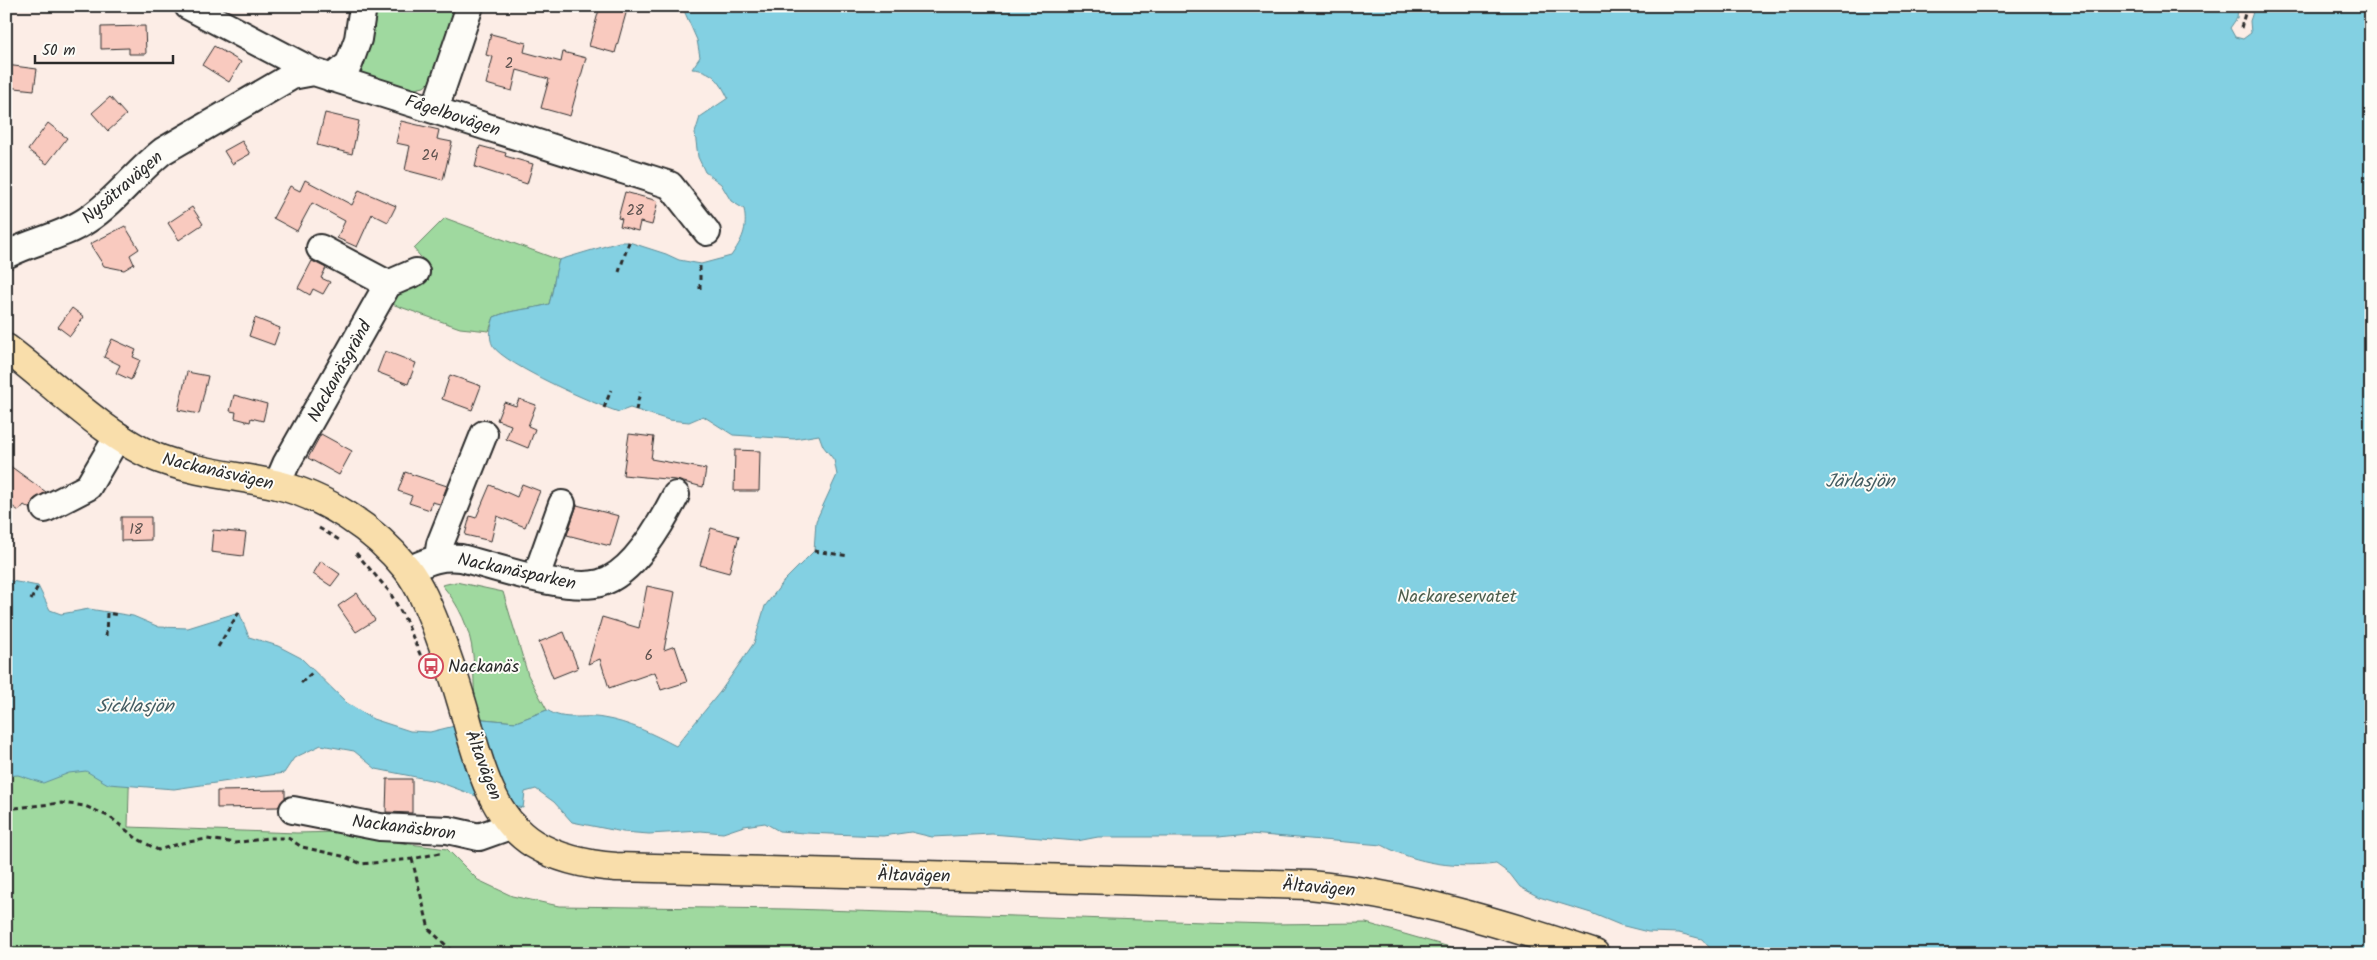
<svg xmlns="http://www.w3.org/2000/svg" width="2377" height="960" viewBox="0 0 2377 960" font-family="Kalam,sans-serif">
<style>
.green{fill:#9fd99f;stroke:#658265}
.water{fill:#83d0e2;stroke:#608e99}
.building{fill:#f9cabf;stroke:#2b2b2b}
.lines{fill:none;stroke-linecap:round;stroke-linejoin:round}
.minor-casing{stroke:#2b2b2b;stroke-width:30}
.major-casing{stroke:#2b2b2b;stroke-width:31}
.path{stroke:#2b2b2b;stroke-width:3;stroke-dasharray:5 4;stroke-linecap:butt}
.minor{stroke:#fdfcf7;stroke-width:26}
.major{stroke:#f9deab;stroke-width:28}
.labels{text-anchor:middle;stroke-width:4;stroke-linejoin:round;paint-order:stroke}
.number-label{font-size:15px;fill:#5e5350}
.street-label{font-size:18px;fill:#2b2b2b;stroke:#fdfcf7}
.park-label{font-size:18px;fill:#4e5f4e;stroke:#fdfcf7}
.poi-label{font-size:18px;fill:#2b2b2b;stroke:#fdfcf7;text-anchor:start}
.water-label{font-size:19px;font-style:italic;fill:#455d62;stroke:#fdfcf7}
</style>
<rect width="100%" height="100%" fill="#fcede6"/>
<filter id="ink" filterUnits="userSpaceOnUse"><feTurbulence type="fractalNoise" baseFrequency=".02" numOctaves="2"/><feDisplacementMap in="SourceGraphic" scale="10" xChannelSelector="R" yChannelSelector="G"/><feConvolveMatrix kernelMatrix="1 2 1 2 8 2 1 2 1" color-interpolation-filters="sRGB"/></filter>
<g filter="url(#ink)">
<path class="green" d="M368 6H464L438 75 424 87 401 92 349 77Z
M445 218 559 260C554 275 554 289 549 304 530 310 512 309 494 317L489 331 460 328 389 303 402 288 425 272V262L414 249Z
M456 582 503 592 528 675 547 710 516 722 483 719C471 705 475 673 473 655 470 628 459 605 442 585Z
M6 682 132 686 128 827 297 833 341 832 372 839 447 849 478 880 512 896 559 906 790 909 1269 924 1366 923 1474 954H6Z"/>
<path class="water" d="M682 6H2238L2237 18 2230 28 2235 37 2243 39 2251 33 2250 21 2255 6H2371V954H1715L1702 939 1679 933 1648 932 1620 925 1591 913 1539 897 1520 887 1510 874 1496 864C1458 869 1417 864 1382 845L1250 834 1218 837H1098L1077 841 992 834 932 837 911 832 883 836 805 833 779 831 765 823 744 826 723 833 701 831 649 834 623 832 572 822 554 802 536 789 525 792 523 808 487 800 436 781 376 769 354 751 321 745 294 758 284 773 174 789 108 784 86 771 69 773 43 783 18 775 6 776V580L38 586 50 610 61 614 89 609 133 616 159 627 188 628 239 612 249 637 278 646 301 658 347 703 373 719 410 731 430 732 483 719 516 722 547 710C565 722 582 714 603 718 629 722 653 734 676 746L720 692 754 643 765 606 784 581 814 551 816 521 837 475 834 460 823 446 819 435 794 439 733 435 703 416 689 422 669 420 630 408 619 412C596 405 505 365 493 346 488 337 491 326 494 317 512 309 530 310 549 304 554 289 554 275 559 260L619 242H629L666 254 679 260 701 264 731 256C742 240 748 229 744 209L731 201 721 184 705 172 698 157 695 133 700 117 728 98C720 81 712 70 692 69L700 57 697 40Z"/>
<path class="building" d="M600 6H628L615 53 589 46Z
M145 26 146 54H129V48L101 49V27Z
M491 34 526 43 524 52 561 62 563 52 586 58 570 116 541 108 549 79 517 70 512 91 486 84 493 57 486 55Z
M214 46 241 62 229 82 202 65Z
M6 65 37 69 34 90 6 87Z
M110 97 126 115 108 131 92 113Z
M325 113 359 121 352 154 317 145Z
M401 121 439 130 437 139 452 142 443 180 405 170 410 146 396 143Z
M48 123 67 138 47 164 28 150Z
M242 141 250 154 232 164 224 151Z
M480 146 506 153 505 156 533 164 527 184 475 167Z
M305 180 352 205 359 190 396 206 388 222 372 214 357 247 337 238 345 221 312 203 297 231 273 218 290 186 300 191Z
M625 192 658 201 652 225 640 222 638 231 620 226 622 219 618 218Z
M192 207 203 224 179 240 168 223Z
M125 226 139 249 130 255 134 264 124 270 104 266 90 244Z
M312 261 326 268 321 278 330 282 323 294 313 289 310 295 298 288Z
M72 308 84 317 70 336 58 327Z
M255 318 280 328 274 345 249 336Z
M112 339 136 350 133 357 140 360 131 380 116 373 120 365 104 357Z
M385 351 416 363 408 384 377 372Z
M187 372 208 376 199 414 178 410Z
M450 375 481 386 472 410 442 399Z
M234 395 267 404 263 421 251 418 250 422 235 418 236 412 230 411Z
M519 399 536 405 528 426 535 429 528 448 506 439 511 425 497 420 504 402 516 406Z
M321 434 352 451 339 475 308 458Z
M629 434 654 437 651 459 706 469 703 487 676 480 623 475Z
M735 450 760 451 759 491H734Z
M6 463 46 492 33 500 30 509 24 505 19 511 6 502Z
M405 472 447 486 440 504 432 502 430 510 409 503 412 496 398 491Z
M522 484 540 491 525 527 497 516 491 541 465 535 470 516 476 518 490 485 517 497Z
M577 505 619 516 610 546 567 535Z
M121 517H151V540L121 541Z
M711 528 739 536 729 573 700 565Z
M213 530 246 533 243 556 211 552Z
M321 561 340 574 331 586 313 574Z
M647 586 675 592 664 650 675 646 687 682 661 690 655 672 609 688 600 659 588 664 602 617 639 628Z
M357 593 375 620 356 632 338 606Z
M564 632 578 668 553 678 539 642Z
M387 779H412V813L386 812Z
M285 790V798L278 807 217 808V791Z"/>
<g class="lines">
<defs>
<path id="minor" d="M188 6 314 72 670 185 707 232
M331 78 349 64 358 39 363 6
M435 109 470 6
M320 248 388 284
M6 255C32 241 62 237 87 220 116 201 136 172 163 151L292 76 314 72
M277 485 286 464 388 284 416 272
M45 509 88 487 118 436
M438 557 440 544 484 434
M408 570C429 561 438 556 461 558 496 567 567 592 600 583 633 574 661 524 676 495
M536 577 562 504
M293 810 380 827 448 830 479 837 513 825"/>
<path id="major" d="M6 348C52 382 107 439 160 459 196 472 236 476 274 484 325 496 374 528 407 569 420 586 428 606 436 626 445 651 454 675 461 700 476 749 487 815 534 844 559 859 588 865 616 867L1309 885C1406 894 1502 923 1595 954"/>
</defs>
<use href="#minor" class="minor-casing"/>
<use href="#major" class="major-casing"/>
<path class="path" d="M2241 28 2247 6
M619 272 629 242
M700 289V264
M604 408 611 390
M636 410 640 392
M319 528 341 541
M814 551 849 556
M356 553 389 591 406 621 422 659
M31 600 38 586
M106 636 107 613 119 615
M218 647 239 612
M301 683 314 671
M6 809 61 803 85 806 110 817 136 838 158 850 182 843 207 839 235 843 268 838H288L302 847 342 856 362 864 412 859 440 853
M412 859 429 929 455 954"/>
<use href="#minor" class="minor"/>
<use href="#major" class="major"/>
</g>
</g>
<defs>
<symbol id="bus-ring" viewBox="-11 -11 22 22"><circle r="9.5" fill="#fdfcf7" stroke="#d1495b" stroke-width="1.5"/><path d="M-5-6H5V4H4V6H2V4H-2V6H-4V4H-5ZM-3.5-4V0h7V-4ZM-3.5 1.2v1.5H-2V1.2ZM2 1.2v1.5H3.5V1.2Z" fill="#d1495b"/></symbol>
</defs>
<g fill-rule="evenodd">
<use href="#bus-ring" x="417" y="652" width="28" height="28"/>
</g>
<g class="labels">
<g class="number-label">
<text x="509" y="68">2</text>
<text x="430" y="160">24</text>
<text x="635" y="215">28</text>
<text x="136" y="534">18</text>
<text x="649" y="660">6</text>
</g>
<g class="street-label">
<text transform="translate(453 115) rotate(18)" y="6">Fågelbovägen</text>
<text transform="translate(122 187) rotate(-41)" y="6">Nysätravägen</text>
<text transform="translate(339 371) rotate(-61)" y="6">Nackanäsgränd</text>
<text transform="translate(218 471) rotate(13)" y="6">Nackanäsvägen</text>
<text transform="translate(517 571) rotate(12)" y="6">Nackanäsparken</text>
<text transform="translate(484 765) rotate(69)" y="6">Ältavägen</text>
<text transform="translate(404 827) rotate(7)" y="6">Nackanäsbron</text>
<text transform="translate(914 875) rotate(1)" y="6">Ältavägen</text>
<text transform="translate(1319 887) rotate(5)" y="6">Ältavägen</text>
</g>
<g class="park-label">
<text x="1457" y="602">Nackareservatet</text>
</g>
<g class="poi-label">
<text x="448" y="672">Nackanäs</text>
</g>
<g class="water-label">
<text x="1860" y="487">Järlasjön</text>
<text x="135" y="712">Sicklasjön</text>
</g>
</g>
<rect width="2377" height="960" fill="none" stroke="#fdfcf7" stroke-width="25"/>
<rect x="12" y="12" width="2352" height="935" fill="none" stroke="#2b2b2b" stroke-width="2" filter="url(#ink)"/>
<path d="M35 55v8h138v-8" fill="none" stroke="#2b2b2b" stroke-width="2.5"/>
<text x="42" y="55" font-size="15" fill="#2b2b2b" stroke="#fdfcf7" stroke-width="4" paint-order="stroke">50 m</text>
</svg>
